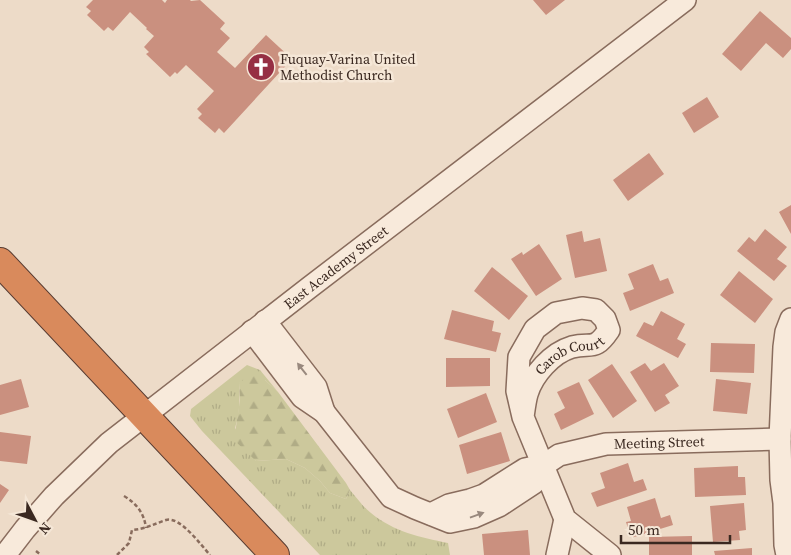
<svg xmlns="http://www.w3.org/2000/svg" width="791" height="555" viewBox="0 0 791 555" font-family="'Source Serif 4',serif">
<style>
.grass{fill:url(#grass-tufts)}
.forest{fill:url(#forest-firs)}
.building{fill:#ca907f}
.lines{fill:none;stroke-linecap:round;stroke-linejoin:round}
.minor-casing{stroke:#896c5d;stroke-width:24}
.highway-casing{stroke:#573b31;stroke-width:30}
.path{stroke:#896c5d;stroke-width:2.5;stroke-dasharray:4 2.5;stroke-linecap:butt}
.minor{stroke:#f8eadb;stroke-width:21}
.highway{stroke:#d98a5c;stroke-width:28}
.oneway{fill:#99897e}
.labels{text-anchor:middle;stroke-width:5;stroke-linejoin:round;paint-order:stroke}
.poi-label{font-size:14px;fill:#3a2820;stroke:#f5e7d7;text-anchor:start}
.street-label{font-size:14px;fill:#3a2820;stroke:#f5e7d7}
</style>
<defs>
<pattern id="grass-tufts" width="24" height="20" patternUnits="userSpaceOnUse" patternTransform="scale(1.25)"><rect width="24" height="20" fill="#ccc89c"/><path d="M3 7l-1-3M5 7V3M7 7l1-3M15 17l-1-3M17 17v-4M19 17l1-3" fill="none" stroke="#b0ac86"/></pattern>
<pattern id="forest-firs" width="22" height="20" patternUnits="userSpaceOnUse" patternTransform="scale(1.25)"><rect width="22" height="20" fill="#ccc89c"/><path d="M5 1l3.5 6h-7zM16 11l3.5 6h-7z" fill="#b0ac86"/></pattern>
</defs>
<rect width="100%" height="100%" fill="#eddbc8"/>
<path class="grass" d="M247 365 260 370 278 392 265 380 239 383C240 399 240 413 235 428L256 461 286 459 305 468 320 481 330 493 346 499 350 490C357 498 363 507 371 513 394 532 420 537 448 543L450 555H320L202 431 190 416 191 409Z"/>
<path class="forest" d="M251 374 265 380 278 392 346 483 350 490 346 499 330 493 320 481 305 468 286 459 256 461 234 440 240 400 239 383Z"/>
<path class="building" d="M93 0H162L165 3 167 0H190L191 1 200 0 225 23 220 29 230 38 217 52 235 68 266 35 292 59 224 133 219 128 215 133 198 118 202 114 197 109 214 91 186 65 177 74 175 72 170 77 146 54 149 52 144 47 154 36 146 29 147 28 130 12 113 31 108 27 104 31 87 15 91 11 86 7Z
M533 0H565L546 15Z
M760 11 791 38V49L783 58 766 43 741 71 722 54Z
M707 97 719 117 694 133 682 113Z
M649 153 664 174 628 201 613 180Z
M791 205V234L779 212Z
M765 229 787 247 777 259 787 266 774 281 737 251 749 237 755 242Z
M582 231 584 242 600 238 607 271 575 278 566 235Z
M539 244 562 279 536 296 511 259 522 252 523 255Z
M653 264 660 281 668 278 674 293 630 311 623 293 634 289 628 274Z
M492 267 528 296 509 320 474 291Z
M739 271 773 299 755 323 720 295Z
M452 310 494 321 492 331 501 333 496 352 444 339Z
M661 311 685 324 677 339 686 344 678 358 636 336 644 322 653 326Z
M711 343 755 344 754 373 710 372Z
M446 358H490V386L446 387Z
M645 363 651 371 664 363 679 386 665 395 670 403 655 412 630 372Z
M612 364 637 401 613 418 588 380Z
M21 379 29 407 0 415V385Z
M716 379 751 383 747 414 713 411Z
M579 382 594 414 561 430 554 414 565 408 557 392Z
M486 393 497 422 458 438 447 409Z
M0 432 31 436 27 464 0 461Z
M501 432 510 461 467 474 459 445Z
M628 463 634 482 643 479 647 490 597 507 591 493 605 488 600 473Z
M738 466V477H745L746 495 695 497 694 468Z
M0 484 9 490 0 503Z
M655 498 661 518 670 515 673 525 631 538 626 522 631 521 627 507Z
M744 503 746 530 739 531 740 540 713 542 710 506Z
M528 530 530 555H484L482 534Z
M692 536V555H649V537Z
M752 548V555H715L714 551Z"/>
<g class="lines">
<defs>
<g id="minor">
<path d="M265 321 316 387 324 412"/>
<path d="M252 331 302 397 324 412 391 497 415 508 450 522 474 517 499 506 534 483 544 465"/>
<path id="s1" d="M523 417C524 410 525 401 527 394 533 374 552 353 572 347 592 342 594 352 609 330L605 319 596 310 582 308 556 313 535 329 519 357 517 391 523 417 565 519 610 555"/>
<path id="s2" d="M431 514 449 505 470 500 484 495 525 469 544 465 559 455 606 444 780 439"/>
<path id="s3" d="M5 555 25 529 54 496 109 443 310 287 685 0"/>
<path d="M557 555 565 519"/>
<path d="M787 555 785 545 784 503 781 480 780 439 784 347 786 332 791 319"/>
</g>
<path id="highway" d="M0 262 275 555"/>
</defs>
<use href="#minor" class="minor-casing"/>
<use href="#highway" class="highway-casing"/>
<path class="path" d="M124 496C137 504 144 513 146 528
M36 551 41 555
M117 555 129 543 132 530C145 529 154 524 166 520 180 516 201 545 210 555"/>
<use href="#minor" class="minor"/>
<use href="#highway" class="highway"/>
</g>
<defs><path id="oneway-solid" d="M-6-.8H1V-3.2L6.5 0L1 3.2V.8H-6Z" transform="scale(1.25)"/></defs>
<g class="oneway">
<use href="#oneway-solid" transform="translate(302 369) rotate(-128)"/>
<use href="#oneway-solid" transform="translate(477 515) rotate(-20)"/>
</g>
<defs>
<symbol id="church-disc" viewBox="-11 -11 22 22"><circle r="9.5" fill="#962f44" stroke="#f5e7d7"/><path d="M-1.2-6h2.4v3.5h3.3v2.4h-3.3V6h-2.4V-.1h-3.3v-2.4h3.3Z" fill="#fff"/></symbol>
</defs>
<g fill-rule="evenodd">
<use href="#church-disc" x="245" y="51" width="32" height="32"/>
</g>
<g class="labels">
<g class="poi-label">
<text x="280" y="64">Fuquay-Varina United<tspan x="280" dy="16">Methodist Church</tspan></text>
</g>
<g class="street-label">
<text dy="5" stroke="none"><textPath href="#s3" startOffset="440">East Academy Street</textPath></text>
<text dy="5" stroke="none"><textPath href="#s1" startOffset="85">Carob Court</textPath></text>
<text dy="5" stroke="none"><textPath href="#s2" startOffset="244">Meeting Street</textPath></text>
</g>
</g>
<g transform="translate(35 520) rotate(131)" stroke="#f5e7d7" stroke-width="4" paint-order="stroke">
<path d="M0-4L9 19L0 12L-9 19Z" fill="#3a2820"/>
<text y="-8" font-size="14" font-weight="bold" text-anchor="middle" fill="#3a2820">N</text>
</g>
<path d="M621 535v8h109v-8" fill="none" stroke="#3a2820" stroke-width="2.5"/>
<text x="628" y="535" font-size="15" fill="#3a2820" stroke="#f5e7d7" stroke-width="4" paint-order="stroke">50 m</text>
</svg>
